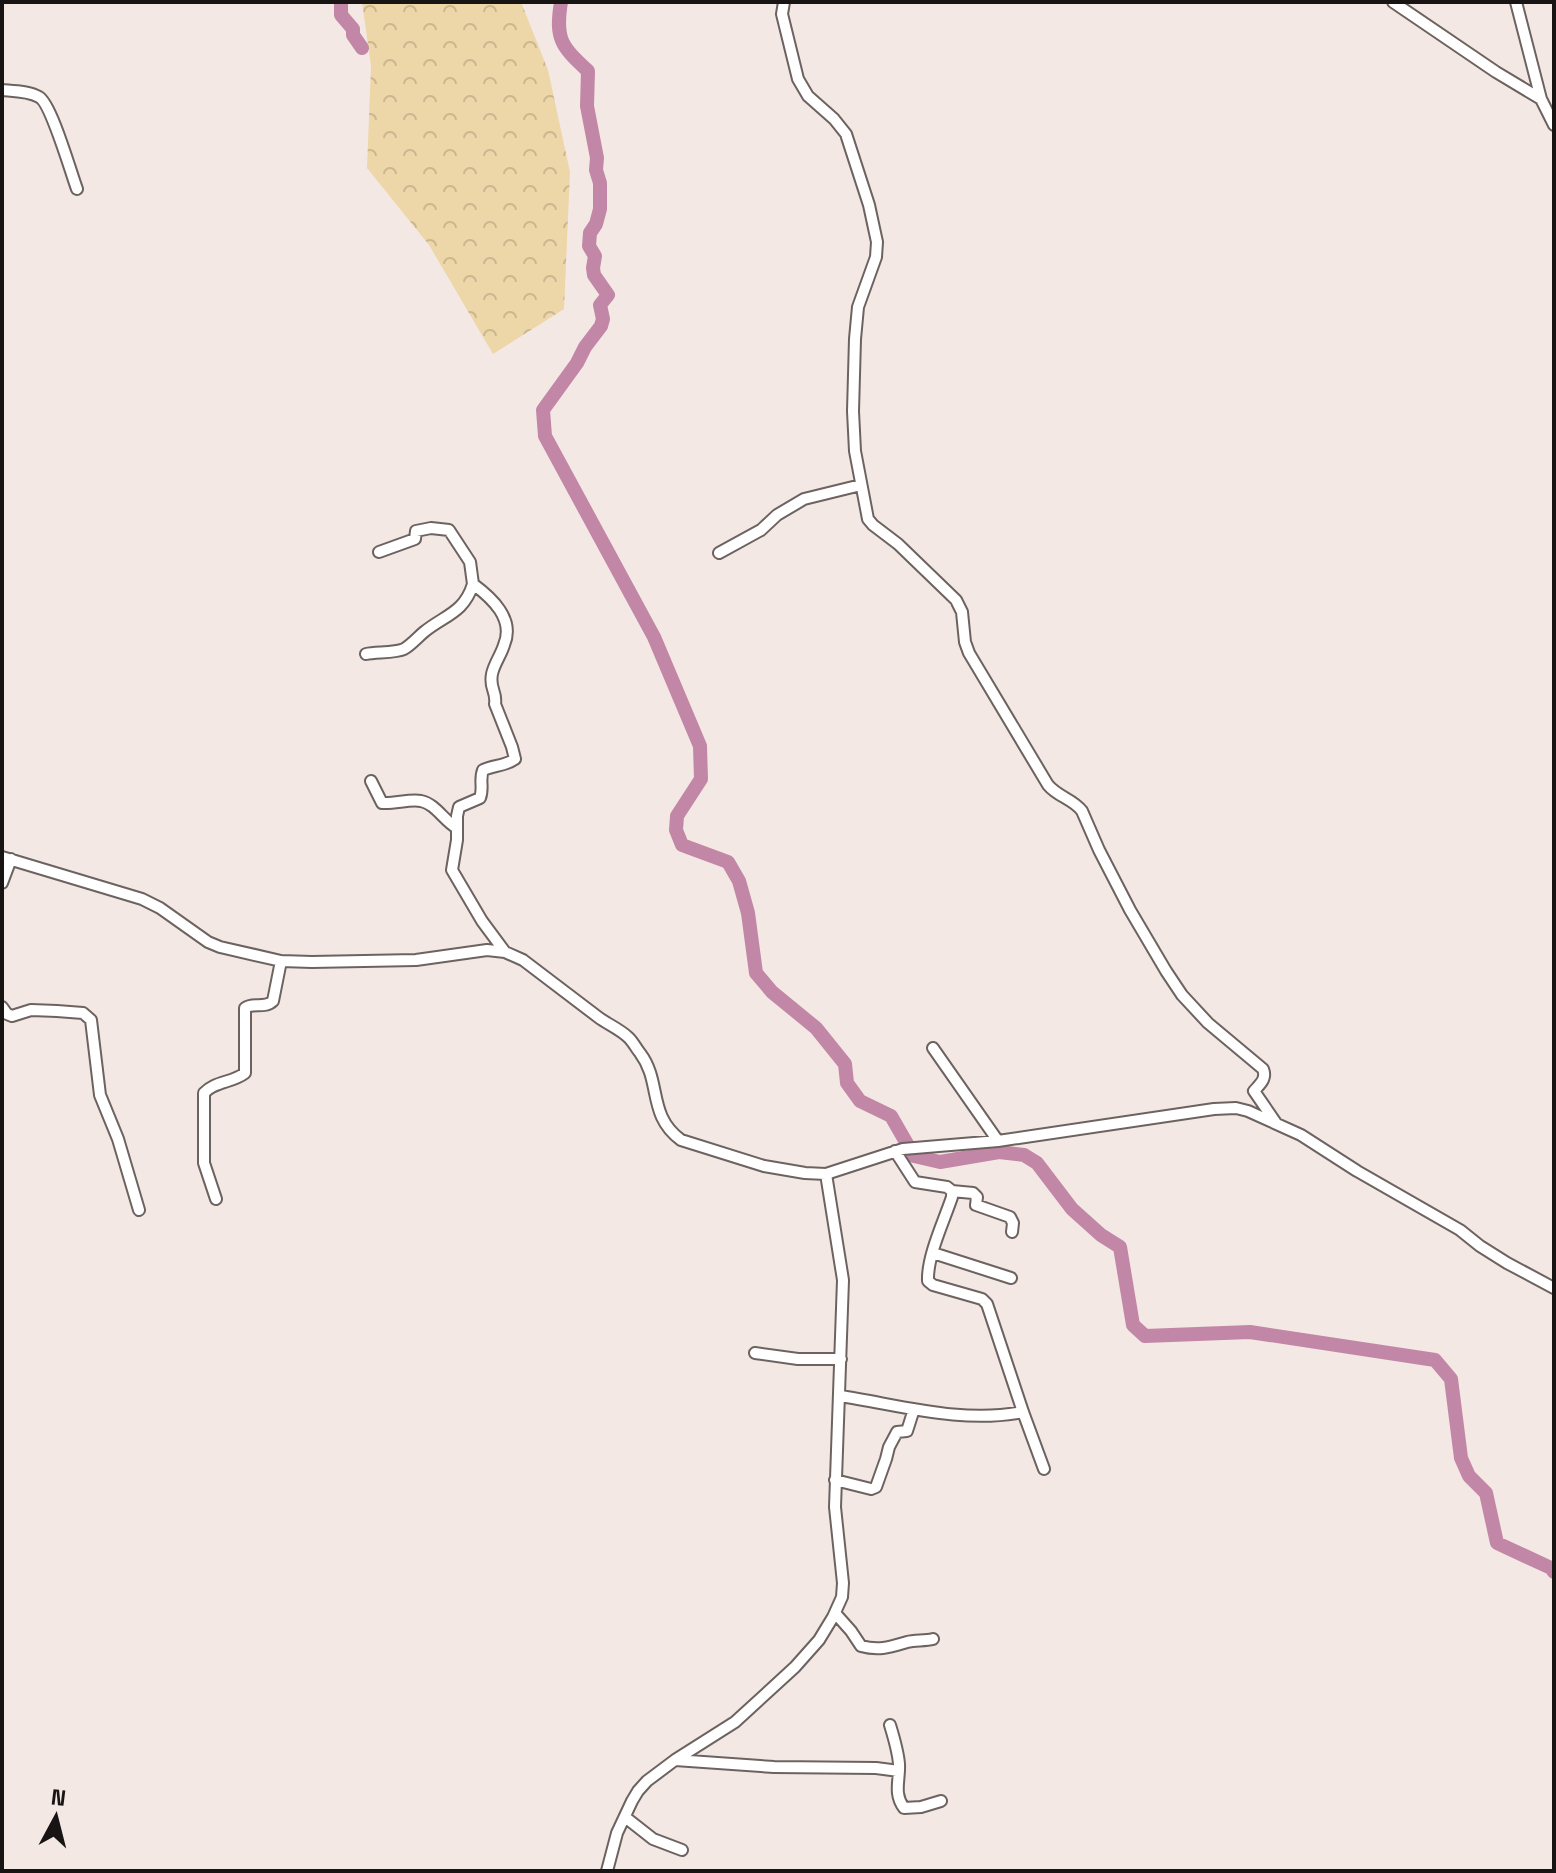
<svg xmlns="http://www.w3.org/2000/svg" width="1556" height="1873" viewBox="0 0 1556 1873" font-family="'Space Grotesk',sans-serif">
<style>
.forest{fill:url(#forest-crowns)}
.lines{fill:none;stroke-linecap:round;stroke-linejoin:round}
.river{stroke:#c287a6;stroke-width:14}
.minor-casing{stroke:#6c6360;stroke-width:14}
.minor{stroke:#fff;stroke-width:10}
</style>
<defs>
<pattern id="forest-crowns" width="20" height="18" patternUnits="userSpaceOnUse" patternTransform="scale(2)"><rect width="20" height="18" fill="#edd6a8"/><path d="M2 6a3 3 0 1 1 6 0M12 15a3 3 0 1 1 6 0" fill="none" stroke="#cab790"/></pattern>
</defs>
<rect width="100%" height="100%" fill="#f4e8e5"/>
<path class="forest" d="M362 2H521L548 70 570 172 564 309 493 354 429 245 367 168 371 66Z"/>
<g class="lines">
<path class="river" d="M341 2V15L353 29V35L362 48
M561 2C555 39 561 46 588 71L587 106 597 158 596 170 600 183V209L596 224 590 233 589 246 595 256 593 268 594 275 608 295 600 305 603 319 601 326 585 347 577 363 543 410 545 436 654 637 700 746 701 779 677 816 676 830 682 845 728 862 739 881 748 913 756 973 772 992 816 1028 845 1064 847 1083 860 1101 891 1116 914 1156 940 1162 999 1152 1024 1155 1037 1163 1072 1209 1101 1235 1120 1247 1133 1325 1145 1336 1250 1332 1435 1360 1451 1379 1461 1458 1469 1476 1486 1493 1497 1543 1551 1568 1554 1572"/>
<defs>
<path id="minor" d="M784 2 782 14 798 79 808 96 834 119 846 134 869 205 877 242 876 257 858 307 855 339 853 411 855 451 868 519 873 525 898 544 956 600 962 612 965 642 969 653 1048 785C1058 797 1073 799 1082 811L1099 850 1130 910 1166 971 1182 995 1208 1023 1263 1069C1267 1079 1260 1084 1254 1091L1276 1123
M1393 2 1496 72 1541 99
M1516 2 1541 99 1554 125
M2 90C13 91 29 91 39 97 51 103 71 173 77 189
M379 552 415 539 416 531 431 528 449 530 470 562 473 584C492 598 515 619 504 645 501 655 494 664 492 674 489 689 497 691 495 704L512 747 515 759C505 766 494 765 483 770 479 780 484 788 480 798L459 807 457 816V840L452 870 482 921 505 952
M719 553 761 530 777 515 804 499 861 485
M366 654C376 652 396 653 404 649 411 645 418 637 424 632 445 615 464 613 473 584
M371 781 382 803C395 804 409 799 421 801 436 804 444 821 457 828
M2 857 142 899 160 908 208 942 220 947 281 961 312 962 416 960 487 950 505 952 523 960C548 979 573 998 598 1017 607 1024 620 1029 629 1038 633 1042 636 1048 640 1053 662 1082 647 1115 681 1140L764 1166 805 1173 826 1174 903 1149 998 1141 1214 1109 1236 1108 1248 1111 1301 1135 1357 1171 1460 1230 1480 1246 1507 1263 1554 1288
M2 883 11 859
M2 1007 7 1014 12 1016 31 1010 57 1011 83 1013 91 1020 100 1095 118 1139 139 1210
M933 1048 998 1141
M895 1151 915 1182 947 1187 952 1191V1197C944 1221 927 1256 928 1281L933 1285 982 1299 987 1304 1023 1412 1044 1469
M952 1191 973 1193 977 1197 976 1205 1010 1217 1013 1223 1012 1232
M216 1199 204 1163V1093C215 1081 232 1083 245 1073V1008C253 1002 265 1009 273 1001L281 961
M933 1253 1011 1278
M755 1353 798 1359H841
M840 1396C900 1405 962 1424 1023 1412
M835 1480 871 1489 876 1487 886 1459 889 1447 897 1432 907 1431 914 1409
M835 1613 851 1631 861 1646C879 1651 890 1647 907 1642 915 1640 925 1641 933 1639
M890 1725C894 1738 898 1751 899 1764 900 1780 893 1793 904 1808L921 1807 941 1801
M675 1760 774 1767 876 1768 899 1771
M625 1817 653 1839 682 1850
M607 1871 617 1833 632 1801 638 1791 647 1781 675 1760 735 1722 795 1667 819 1640 833 1617 842 1597 843 1583 835 1507 843 1280 826 1174"/>
</defs>
<use href="#minor" class="minor-casing"/>
<use href="#minor" class="minor"/>
</g>
<rect width="1556" height="1873" fill="none" stroke="#171413" stroke-width="8"/>
<g transform="translate(56 1817) rotate(7)" stroke="#f4e8e5" stroke-width="6" paint-order="stroke">
<path d="M0-6L14 30L0 20L-14 30Z" fill="#171413"/>
<text y="-12" font-size="22" font-weight="bold" text-anchor="middle" fill="#171413">N</text>
</g>
</svg>
